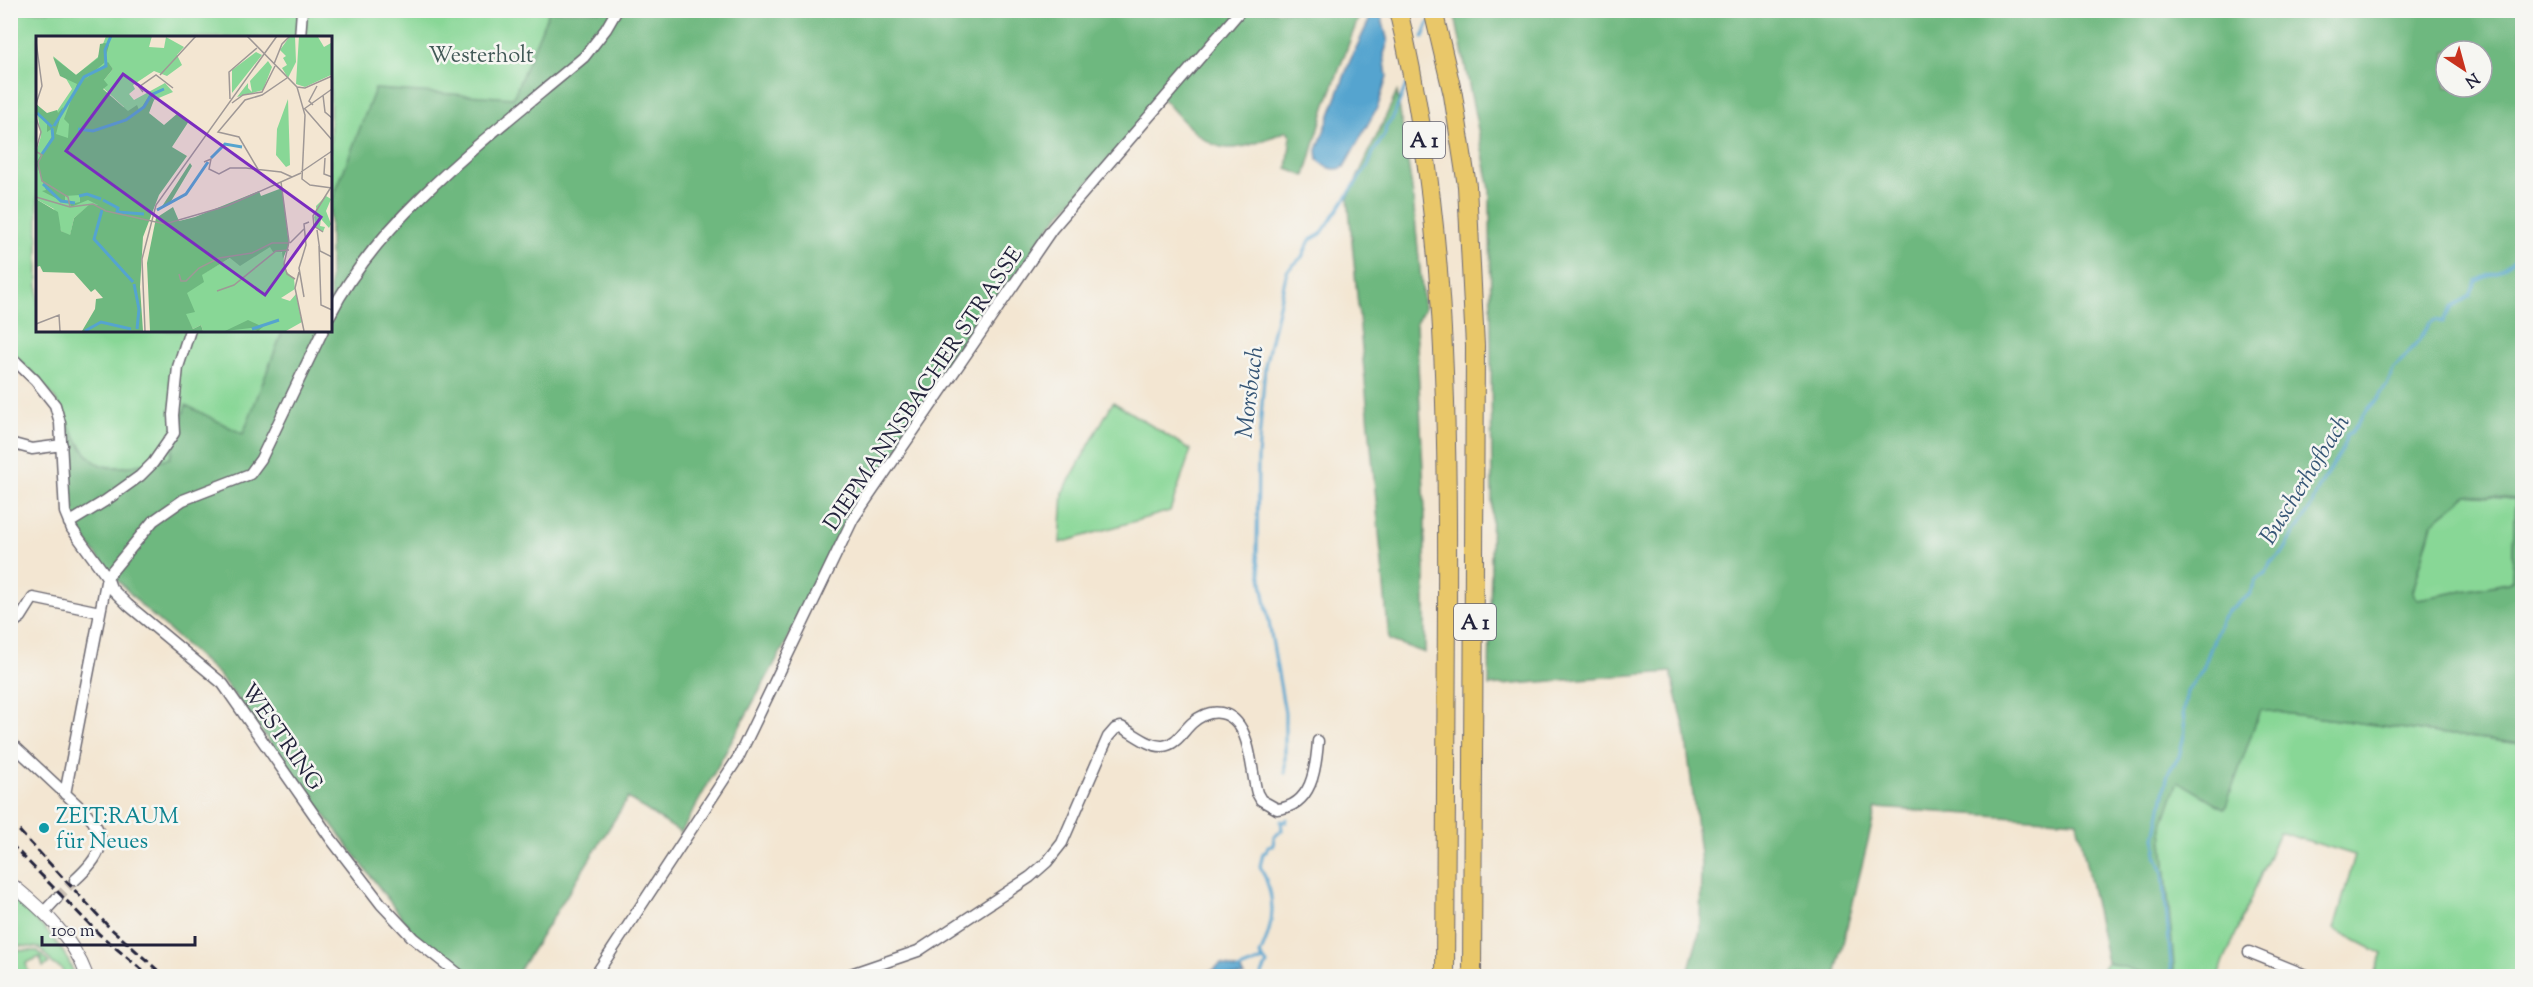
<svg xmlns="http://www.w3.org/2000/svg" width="2533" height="987" viewBox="0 0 2533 987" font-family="'Sorts Mill Goudy',serif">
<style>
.green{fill:#88d796;stroke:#557c68;stroke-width:1.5}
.forest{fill:#6eb87f;stroke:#486d5d;stroke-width:1.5;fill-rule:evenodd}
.water{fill:#55a4cf;stroke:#3c6385;stroke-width:1.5}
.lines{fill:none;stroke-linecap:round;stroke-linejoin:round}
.stream{stroke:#55a4cf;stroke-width:3}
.minor-tunnel{stroke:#c9bfb4;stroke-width:10;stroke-dasharray:10 5;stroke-linecap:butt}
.minor-casing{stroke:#6b6770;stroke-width:13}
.tertiary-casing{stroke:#6b6770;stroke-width:14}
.motorway-casing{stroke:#6b6770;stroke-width:20}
.minor{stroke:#fff;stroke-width:10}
.tertiary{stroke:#fff;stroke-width:12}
.motorway{stroke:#e9c769;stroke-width:18}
.rail{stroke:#22223b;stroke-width:3;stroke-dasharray:9 4.5;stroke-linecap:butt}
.culture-dot{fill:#0f9aa8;stroke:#f6f6f2;stroke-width:2}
.labels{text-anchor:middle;stroke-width:5;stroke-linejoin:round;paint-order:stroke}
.shield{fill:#f6f6f2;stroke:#626272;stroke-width:1.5}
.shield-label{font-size:21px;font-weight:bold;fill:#22223b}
.park-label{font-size:22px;fill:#415856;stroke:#f6f6f2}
.street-label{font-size:22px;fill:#22223b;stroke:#f6f6f2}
.culture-label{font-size:22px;fill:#0d838f;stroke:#f6f6f2;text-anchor:start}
.water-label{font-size:24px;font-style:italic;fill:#365676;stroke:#f6f6f2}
.inset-river{fill:none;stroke:#55a4cf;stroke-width:3}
.inset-road{fill:none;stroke:#9f9896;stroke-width:1.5}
.view{fill:#7b2cbf;fill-opacity:0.15;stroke:#7b2cbf;stroke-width:3}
.inset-edge{fill:none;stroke:#22223b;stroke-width:3}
</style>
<rect width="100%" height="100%" fill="#f6f6f2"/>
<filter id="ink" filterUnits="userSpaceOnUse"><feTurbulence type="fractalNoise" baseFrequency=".0167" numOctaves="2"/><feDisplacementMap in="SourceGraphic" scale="12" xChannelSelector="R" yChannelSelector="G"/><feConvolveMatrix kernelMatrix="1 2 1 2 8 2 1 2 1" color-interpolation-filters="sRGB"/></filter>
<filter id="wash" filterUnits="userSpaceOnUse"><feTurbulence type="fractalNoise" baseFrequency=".008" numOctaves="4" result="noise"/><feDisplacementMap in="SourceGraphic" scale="24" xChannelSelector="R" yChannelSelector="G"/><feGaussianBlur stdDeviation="1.35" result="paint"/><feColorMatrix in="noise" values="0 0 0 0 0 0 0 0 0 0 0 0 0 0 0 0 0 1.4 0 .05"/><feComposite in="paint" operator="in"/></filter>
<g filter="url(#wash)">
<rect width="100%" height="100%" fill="#f3e6d2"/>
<path class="green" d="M10 11H552L515 100 330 214V38H38V330H286L245 438C214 447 112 483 89 459 72 440 67 415 52 395 40 380 24 366 11 352Z
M1113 402 1191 450 1170 511 1060 543 1063 492Z
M2467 495 2515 499 2512 580 2508 583 2418 599 2414 596 2413 591 2432 523Z
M2151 654 2284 713 2522 744V976H2373L2382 954 2334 929 2355 855 2279 832 2218 976H2098L2107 962 2111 963Z
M11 897C36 920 64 943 75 976H65L61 968 54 965 40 948 11 945Z
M11 950 38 951 49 963 43 967 40 957 26 963 29 976H11Z"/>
<path class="forest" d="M549 11H1361L1325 107 1305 176 1287 169 1291 136 1287 131C1269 138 1247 149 1228 148 1201 147 1179 115 1162 98L1049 227 834 543 787 641 681 833 628 798 516 976H467L415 935 219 675 143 607 106 568 76 527 69 510 67 442 60 409C69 425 84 459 101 465 118 472 152 461 170 458L186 405 243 434 283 330H330V206L375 89 513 98Z
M1454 11H2522V744L2260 710 2225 809 2178 781 2162 828 2175 976H2153L2107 962 2077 821 1876 808 1835 976H1687L1700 930 1701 862 1685 730 1671 672 1489 686 1492 498 1490 189ZM2446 51H2482V87H2446ZM2467 495 2515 499 2512 580 2508 583 2418 599 2414 596 2413 591 2432 523Z
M1397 92 1412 188 1424 309 1416 323 1425 511V653L1389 640 1348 198Z"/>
<path class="water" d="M1374 10 1380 11 1388 42 1384 54 1387 77 1378 106 1344 167C1334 172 1326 167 1318 160L1317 150 1350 61Z
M1221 964 1241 971 1245 976H1208L1210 972Z"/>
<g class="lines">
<path class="stream" d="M1423 37 1429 22
M1285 773V713L1257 554 1258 456 1265 366 1287 271 1302 257 1310 240 1321 234 1369 164 1373 153 1385 134 1386 126 1393 118 1406 85
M1238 970 1263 960
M1261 976 1267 964 1260 955C1275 922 1277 899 1260 866L1263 853 1266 852 1268 846H1273L1274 837 1282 830 1281 821 1286 822 1287 819
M2172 976 2163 872 2156 855 2157 847 2155 838 2168 773 2179 757 2185 731 2183 712 2187 691 2202 671 2221 621 2229 610 2249 595 2256 580 2265 573 2271 562 2282 554 2312 505C2318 480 2345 455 2346 435L2352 432 2362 416 2378 398 2387 385 2393 370 2418 342 2430 323 2436 320 2443 322 2453 306 2470 296 2476 281 2497 272 2522 254"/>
</g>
</g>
<g filter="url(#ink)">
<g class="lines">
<path class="minor-tunnel" d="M57 898 75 880"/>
<defs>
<path id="minor" d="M300 38 302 10
M330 315C380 215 500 128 584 57L606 29 617 10
M10 356 35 380 55 405 60 423 65 512 72 529 107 577 111 588 128 605 223 684 331 839 381 904 413 938 461 976
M10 443 32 449 62 445
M69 523 105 501 140 476 153 463 174 433 173 415 178 367 190 330
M10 625 21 617 33 598 100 612
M10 742 87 814C112 841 98 859 75 880
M65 794 107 577 153 521 183 500 250 474 261 459 323 330
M44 912 57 898
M2249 952 2308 976
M595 976 738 758 853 519 1052 229 1241 10
M845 976 918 951 1030 877 1047 862 1062 843 1108 737 1115 729 1121 727C1134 733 1149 747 1163 746 1176 745 1183 731 1192 723 1200 716 1210 711 1221 713 1252 719 1250 770 1257 793L1261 800 1277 809C1312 806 1316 769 1318 741"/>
<path id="tertiary" d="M10 883C42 909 73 937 87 976"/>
<path id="motorway" d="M1398 10C1445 205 1448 403 1447 601 1446 726 1446 851 1445 976
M1433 10 1453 95 1467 186 1475 346 1472 976"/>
</defs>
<use href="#minor" class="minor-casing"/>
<use href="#tertiary" class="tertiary-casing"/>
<use href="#motorway" class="motorway-casing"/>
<use href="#minor" class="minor"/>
<use href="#tertiary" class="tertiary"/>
<use href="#motorway" class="motorway"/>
<path class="rail" d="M10 821 108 926 164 976
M10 843 99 934 149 976"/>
</g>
</g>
<circle class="culture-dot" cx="44" cy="828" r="6"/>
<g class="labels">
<g class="shield">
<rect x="1403" y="122" width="42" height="36" rx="4.5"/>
<rect x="1454" y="604" width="42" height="36" rx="4.5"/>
</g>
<g class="shield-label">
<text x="1424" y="147">A 1</text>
<text x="1475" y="629">A 1</text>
</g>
<g class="park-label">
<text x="481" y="62">Westerholt</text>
</g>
<g class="street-label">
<text transform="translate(922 388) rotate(-56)" y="8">DIEPMANNSBACHER STRASSE</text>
<text transform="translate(283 736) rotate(55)" y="8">WESTRING</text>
</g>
<g class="culture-label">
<text x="56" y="823">ZEIT:RAUM<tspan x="56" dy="25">für Neues</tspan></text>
</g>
<g class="water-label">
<text transform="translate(1249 392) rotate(-83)" y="8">Morsbach</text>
<text transform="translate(2304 479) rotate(-58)" y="8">Buscherhofbach</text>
</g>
</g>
<g transform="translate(36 36)">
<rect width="296" height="296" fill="#f3e6d2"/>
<path d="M70 0H116L113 11 128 12 130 1 148 11 141 19 146 29 131 40 118 35 97 49 99 53 93 58 98 64 129 47 137 56 118 64 60 159 62 170 50 172 38 182 34 200 25 195 18 173 0 163V117L5 100 0 68 12 79 19 78 36 53 17 20 40 39 62 21ZM73 28 77 33 68 44 67 52 88 71 65 83 34 87ZM254 0H259L260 26 252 42 246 32 251 29 247 22 250 20 244 14ZM263 0H292L282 1 288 11 295 7V39L269 51 260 48ZM220 16 226 19 196 57V34ZM232 25 236 31 227 54 201 61 212 47V52L216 56 214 45ZM252 63 254 129 250 131 240 119 241 93ZM290 160 295 163 290 175 295 188 293 192 285 183 284 190 289 191 287 196 280 191 278 181 280 178 281 182 280 170ZM234 210 247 217 249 234 258 243 259 253 245 262 254 265 260 258 266 286 250 295H167L165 289 157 293 149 278 151 256 165 239 194 222Z" fill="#88d796" fill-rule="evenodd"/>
<path d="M69 7 73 9 68 27 48 44 72 26 77 33 68 44 72 49 67 53 92 75 101 69 103 74 106 71 114 58 118 64 113 77 128 89 142 77 153 85 136 111 151 120 123 159 107 201 104 251 107 295H46L59 273 60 263 67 262 59 253 55 256 38 237 7 236 4 230 0 231V163L22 176 25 195 34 199 38 182 54 168 62 169 52 164 35 171 34 168 44 166V159L29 160V167L6 155 10 154 0 127 18 97 17 92 11 96V87L1 77V82L0 68 11 77 21 74 22 77 27 71 20 98 32 102 33 88 28 83 41 48 24 40 17 21 40 39 62 22 64 8ZM154 127 156 130 134 167 125 172ZM246 152 253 208 247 223 246 216H237L234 211 204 230 194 222 166 239 168 246 151 257 159 276 150 278 157 293 165 289 167 295H114L111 227 120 182 137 171 143 185 159 181 223 155 225 160ZM212 284 227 291 222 295 215 292 189 295Z" fill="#6eb87f"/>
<path class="inset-river" d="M1 77 16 91M18 90 48 41 70 30 69 14 75 0M42 93 57 95 90 84 108 71 115 59 128 53M6 118 17 102 16 92M175 122 189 108 206 111M7 148 25 165 39 167M43 160 51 158 65 163M67 164 82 172 81 176 108 178M66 174 58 203 97 246M121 174 150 158 172 126M98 248 103 273 101 293M216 293 243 284M49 295 65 286 95 293"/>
<path class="inset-road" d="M211 0 261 51 269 52 296 40M0 5 6 50 0 68M238 28 246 8 254 0M124 39 160 0M261 51 269 79 266 143 274 149 296 152M107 56 103 51 120 39 137 52M287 59 289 76 296 82M194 63 193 36 221 12M196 67 207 59 226 56 239 30M277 69 273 65 281 50M268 73 296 53M269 73 296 104M0 82 5 96 0 114M1 116 6 119 2 127 6 145 32 161 34 171M289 122 288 138 296 141M168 126 175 123 173 133 183 138 194 132H210L245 136 256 141M223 135 203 101 182 96 209 64 226 59 251 42M265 136 296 115M245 146 253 206 248 228 251 238 259 243M0 161 34 171 57 168 70 175 129 188 191 170 265 137M281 194 284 215 296 221M287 196 278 190 277 180 295 151M254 207 268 193M283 210 285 269 296 274M263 236 259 252 268 295M143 238 145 245H150L163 232 183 222 216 217 236 207H253M181 255 198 249 240 215 253 214M268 261 263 232 270 209 268 188 273 186M0 288 23 279 24 295M109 295 106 223 120 169 241 0"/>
<path class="view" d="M87 38 285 181 229 259 30 115Z"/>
<rect width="296" height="296" class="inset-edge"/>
</g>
<rect width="2533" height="987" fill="none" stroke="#f6f6f2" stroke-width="36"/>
<g transform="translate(2464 69) rotate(144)"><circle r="28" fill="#f6f6f2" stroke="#a1a1a9" stroke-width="1.5"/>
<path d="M0-4.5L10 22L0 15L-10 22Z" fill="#c8321e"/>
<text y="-9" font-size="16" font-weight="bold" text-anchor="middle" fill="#22223b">N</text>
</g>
<path d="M42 936v9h153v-9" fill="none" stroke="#22223b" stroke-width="3"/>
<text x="51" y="936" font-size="18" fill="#22223b" stroke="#f6f6f2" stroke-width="4.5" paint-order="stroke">100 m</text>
</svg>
